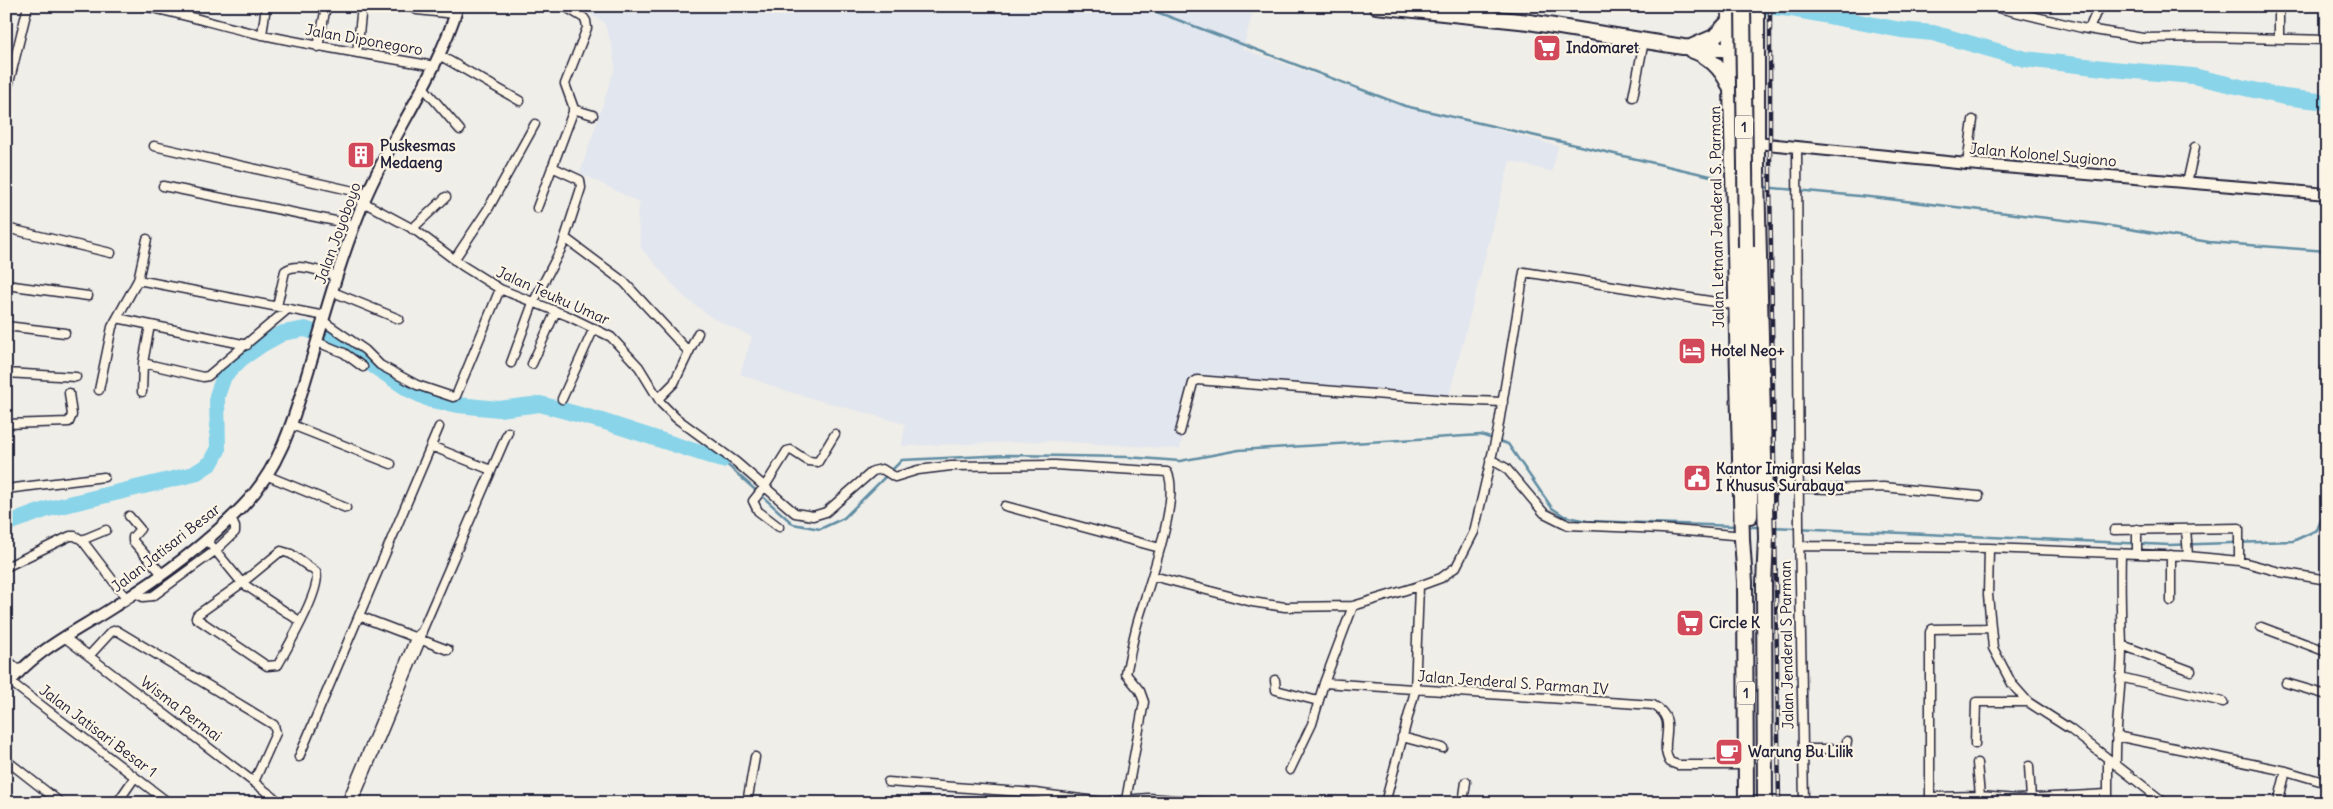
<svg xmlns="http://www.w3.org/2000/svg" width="2333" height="809" viewBox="0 0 2333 809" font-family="Delius,sans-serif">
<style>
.built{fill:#e2e6ee}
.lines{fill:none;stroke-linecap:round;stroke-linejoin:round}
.stream{stroke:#608da3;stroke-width:2.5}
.river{stroke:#89d4e9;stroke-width:16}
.street-casing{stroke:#22223b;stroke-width:11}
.secondary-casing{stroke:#22223b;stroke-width:14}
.highway-casing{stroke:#22223b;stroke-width:18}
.street{stroke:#fcf5e5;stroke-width:8}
.secondary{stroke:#fcf5e5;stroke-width:10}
.highway{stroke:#fcf5e5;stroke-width:14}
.rail-casing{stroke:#22223b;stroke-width:4.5}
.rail{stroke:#fcf5e5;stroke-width:2.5;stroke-dasharray:8;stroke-linecap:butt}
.highway-bridge-casing{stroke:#22223b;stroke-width:18;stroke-linecap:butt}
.highway-bridge{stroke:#fcf5e5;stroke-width:14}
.labels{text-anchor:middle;stroke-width:4.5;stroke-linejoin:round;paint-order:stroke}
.shield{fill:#fcf5e5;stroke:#63616e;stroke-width:1}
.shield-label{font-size:14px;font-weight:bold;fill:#22223b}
.street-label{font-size:15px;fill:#22223b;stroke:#fcf5e5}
.poi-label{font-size:15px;font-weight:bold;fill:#22223b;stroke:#fcf5e5;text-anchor:start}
</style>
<rect width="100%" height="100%" fill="#f0eee9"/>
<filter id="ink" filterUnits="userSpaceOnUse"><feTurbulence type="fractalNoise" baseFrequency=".02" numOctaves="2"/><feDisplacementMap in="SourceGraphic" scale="10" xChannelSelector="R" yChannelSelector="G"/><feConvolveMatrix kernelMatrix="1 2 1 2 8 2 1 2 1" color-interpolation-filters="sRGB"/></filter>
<g filter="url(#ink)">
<path class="built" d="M576 6H1254L1243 49 1381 98 1558 146 1552 172 1510 161 1449 396 1196 377 1180 449 1051 441 902 446 905 424 782 390 740 374 752 337 712 318 683 296 641 248 637 214 640 203 580 173 615 67 612 47 604 22Z"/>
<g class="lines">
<path class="stream" d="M1141 6 1405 106 1728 180
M1763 187 1880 198 2098 224 2209 242 2327 251
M722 460 793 524 820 529 844 518 902 460 1008 455 1127 457 1180 461 1239 450 1481 435 1508 444 1552 508 1564 516 1587 521 1737 526
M1747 527H1762
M1770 527 2169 545 2293 541 2317 530 2327 505"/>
<path class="river" d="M1764 6 1791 9 1901 30 1933 33 2025 59 2112 69 2193 76 2284 97 2327 102
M6 524 48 509 194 474 211 463 218 450 217 396 224 376 241 359 263 344 283 333 305 329 332 338 410 390 431 400 458 405 499 409 540 404 602 421 722 460"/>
<defs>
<path id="street" d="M143 6C181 13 217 25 254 33 314 46 374 56 435 66
M410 6 417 10 455 14
M1990 6 2082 28 2143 38 2208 37 2327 40
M2279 6V39
M2089 29 2099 6
M262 35 266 6
M318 47 326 7
M357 53 362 6
M439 55 520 101
M424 88 460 130
M6 95 28 6
M1633 97 1644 41
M573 109 593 115
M154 146 367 194
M1797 147 1799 527 1804 803
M1967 164 1973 120
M2187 183 2195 147
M163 186 355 225
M363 202 415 230 463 266 500 289 568 316 611 337 639 367 661 403 676 418 736 462 795 513 813 516 826 512 873 471 882 469 895 477 918 470 951 466 1055 465 1167 472C1182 495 1146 593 1138 621 1133 638 1130 656 1126 674L1140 691 1144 702 1126 800
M537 208 573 112V106L565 84 587 28 586 21 584 18 564 6
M6 228 111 253
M412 229 446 197
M565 238 624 282 688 351
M454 260 488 209 535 124
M138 280 325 316
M6 285 88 296
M333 292 399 319
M277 306 285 271C297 262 317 271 331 274L334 279 333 284
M117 318 247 345
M323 321 365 350 380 365 417 385 453 397 456 396 500 289
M6 326 65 333
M317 342 344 353 363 367
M143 363 203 377 208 376 288 309
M511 363 533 303 562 247 581 188 580 180 552 167
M532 364 556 311
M6 373 76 377
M99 390 112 327 138 280 147 239
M142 392 143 363 150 325
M659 398 674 383 698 333
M562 399 594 328
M6 424 69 422 72 415 69 393
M292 425 391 464
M1180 432 1193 383 1197 380 1449 400 1503 402
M431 446 491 470
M1490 459 1506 468 1544 513 1568 525 1662 529 1733 535
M268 476 346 508
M1799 488 1830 489 1883 487 1979 496
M6 489 104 477
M1005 506 1160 548
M129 516 140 529 133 537V541L162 574
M779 527 758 511 753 501 765 486 787 451 791 450 808 461 818 462 835 434
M2137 529V554
M2186 529 2188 556
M2114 530 2239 528V561
M206 539 242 583 301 622
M82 540 127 599
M1799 546 1989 548 2188 556 2239 561 2280 572 2327 580
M1989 548 1988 595 1993 648 2012 684 2028 702 2070 729 2165 803
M281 551 291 554 316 572C323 587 287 648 278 665L267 666 196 618 197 615 242 583Z
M2171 555V601
M6 567 70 536H75L82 540 106 530
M1153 576 1252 602 1285 607 1353 606 1419 586 1441 578 1456 567 1474 532 1498 429 1524 272 1735 305
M135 593 143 597 153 596 216 550 235 532V527L231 518
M359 616 448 650
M2261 627 2327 652
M64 637 281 803
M2122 645 2191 671
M89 656 111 632 116 630 274 725 276 733 254 782
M6 659 20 671
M2120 677 2223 702
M8 680 169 803
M1275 680 1276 690 1318 701
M1324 683 1353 606
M2286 683 2327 695
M2116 736 2286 771 2327 783
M1402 737 1443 748
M1975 744 1976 702H2028
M1803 749H1838L1846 746 1847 741
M299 757 439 427
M6 760 61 803
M1977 763 1980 796
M2116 765C2115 725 2122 685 2122 646 2121 615 2120 585 2121 553
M2029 766 2031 799
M1290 770 1312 724 1324 683 1653 705C1681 720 1657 742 1670 762L1678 765H1746
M888 782 1035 793 1103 802 1148 798 1222 803
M1930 797 1980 796 2017 799 2107 794
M117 803 135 777
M346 803 415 638 422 631
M353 803 421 640 422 631 508 432
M747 803 755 757
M1385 803 1415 691 1419 586
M1463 803 1466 782
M1930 803V632L1932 629 1990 628
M2108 803V759
M2278 803 2286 771"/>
<path id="secondary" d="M1757 143 1967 164 2327 194
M6 687C34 650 77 631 115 606 160 578 205 545 242 507 284 464 296 410 313 355 328 304 343 251 364 201 392 134 437 76 458 6"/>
<path id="highway" d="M1376 6 1529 22 1683 47 1739 50
M1729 6 1742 539 1745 582 1746 803
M1757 6V175L1766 538 1764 584 1765 803
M1693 46 1714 37 1729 21
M1691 50C1709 56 1721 68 1729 85
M1746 247 1751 446 1750 516"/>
</defs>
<use href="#street" class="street-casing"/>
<use href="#secondary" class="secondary-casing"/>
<use href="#highway" class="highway-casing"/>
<use href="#street" class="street"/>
<use href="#secondary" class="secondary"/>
<use href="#highway" class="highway"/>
<defs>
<path id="rail" d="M1770 6V182L1779 803"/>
</defs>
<use href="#rail" class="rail-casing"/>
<use href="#rail" class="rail"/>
<defs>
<path id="highway-bridge" d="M1743 6 1746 247"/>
</defs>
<use href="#highway-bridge" class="highway-bridge-casing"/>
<use href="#highway-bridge" class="highway-bridge"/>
</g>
</g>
<defs>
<symbol id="supermarket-square" viewBox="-11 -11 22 22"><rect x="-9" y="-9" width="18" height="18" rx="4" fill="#d1495b" stroke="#fcf5e5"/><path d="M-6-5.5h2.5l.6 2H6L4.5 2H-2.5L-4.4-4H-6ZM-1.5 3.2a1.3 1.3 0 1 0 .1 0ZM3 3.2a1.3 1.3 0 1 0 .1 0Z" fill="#fff"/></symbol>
<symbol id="building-square" viewBox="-11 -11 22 22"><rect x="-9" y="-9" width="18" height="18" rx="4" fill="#d1495b" stroke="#fcf5e5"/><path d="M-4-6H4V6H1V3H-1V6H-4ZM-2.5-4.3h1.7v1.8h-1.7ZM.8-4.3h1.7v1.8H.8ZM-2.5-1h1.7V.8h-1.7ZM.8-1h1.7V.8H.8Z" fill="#fff"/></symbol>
<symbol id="hotel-square" viewBox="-11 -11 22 22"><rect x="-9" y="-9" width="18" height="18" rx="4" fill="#d1495b" stroke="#fcf5e5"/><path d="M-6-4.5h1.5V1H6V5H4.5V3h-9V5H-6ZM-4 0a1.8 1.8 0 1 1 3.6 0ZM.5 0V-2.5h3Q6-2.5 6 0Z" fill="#fff"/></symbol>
<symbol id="civic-square" viewBox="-11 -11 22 22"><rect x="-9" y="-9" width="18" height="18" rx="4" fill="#d1495b" stroke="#fcf5e5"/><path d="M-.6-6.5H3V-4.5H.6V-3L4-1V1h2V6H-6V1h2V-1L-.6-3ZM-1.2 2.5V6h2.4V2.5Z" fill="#fff"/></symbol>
<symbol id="cafe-square" viewBox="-11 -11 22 22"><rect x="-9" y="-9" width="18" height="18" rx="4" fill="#d1495b" stroke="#fcf5e5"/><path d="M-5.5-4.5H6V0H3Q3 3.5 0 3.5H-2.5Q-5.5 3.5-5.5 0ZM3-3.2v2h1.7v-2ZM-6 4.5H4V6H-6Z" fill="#fff"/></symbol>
</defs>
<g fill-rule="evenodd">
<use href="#supermarket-square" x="1531" y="32" width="32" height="32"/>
<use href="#building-square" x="345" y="139" width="32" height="32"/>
<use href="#hotel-square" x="1676" y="335" width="32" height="32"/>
<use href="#civic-square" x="1681" y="462" width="32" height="32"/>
<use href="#supermarket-square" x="1674" y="607" width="32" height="32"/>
<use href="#cafe-square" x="1713" y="736" width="32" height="32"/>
</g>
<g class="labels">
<g class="shield">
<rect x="1735" y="115.5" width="18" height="23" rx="4"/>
<rect x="1737" y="681.5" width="18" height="23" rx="4"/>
</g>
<g class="shield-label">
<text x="1744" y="132">1</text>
<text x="1746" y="698">1</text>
</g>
<g class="street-label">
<text transform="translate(364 40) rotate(10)" y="5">Jalan Diponegoro</text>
<text transform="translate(2043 155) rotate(5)" y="5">Jalan Kolonel Sugiono</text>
<text transform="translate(1717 217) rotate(-91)" y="5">Jalan Letnan Jenderal S. Parman</text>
<text transform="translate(338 233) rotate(-70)" y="5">Jalan Joyoboyo</text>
<text transform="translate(553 296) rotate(24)" y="5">Jalan Teuku Umar</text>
<text transform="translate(166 548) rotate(-38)" y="5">Jalan Jatisari Besar</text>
<text transform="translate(1787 645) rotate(-91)" y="5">Jalan Jenderal S Parman</text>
<text transform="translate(1513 683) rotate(4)" y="5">Jalan Jenderal S. Parman IV</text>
<text transform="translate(181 709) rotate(37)" y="5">Wisma Permai</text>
<text transform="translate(98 731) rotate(37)" y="5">Jalan Jatisari Besar 1</text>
</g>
<g class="poi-label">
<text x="1566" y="53">Indomaret</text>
<text x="380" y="151">Puskesmas<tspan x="380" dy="17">Medaeng</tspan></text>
<text x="1711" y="356">Hotel Neo+</text>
<text x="1716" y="474">Kantor Imigrasi Kelas<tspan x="1716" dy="17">I Khusus Surabaya</tspan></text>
<text x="1709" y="628">Circle K</text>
<text x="1748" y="757">Warung Bu Lilik</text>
</g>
</g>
<rect width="2333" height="809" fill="none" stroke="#fcf5e5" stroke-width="25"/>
<rect x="12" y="12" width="2308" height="784" fill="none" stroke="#22223b" stroke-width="2" filter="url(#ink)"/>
</svg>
